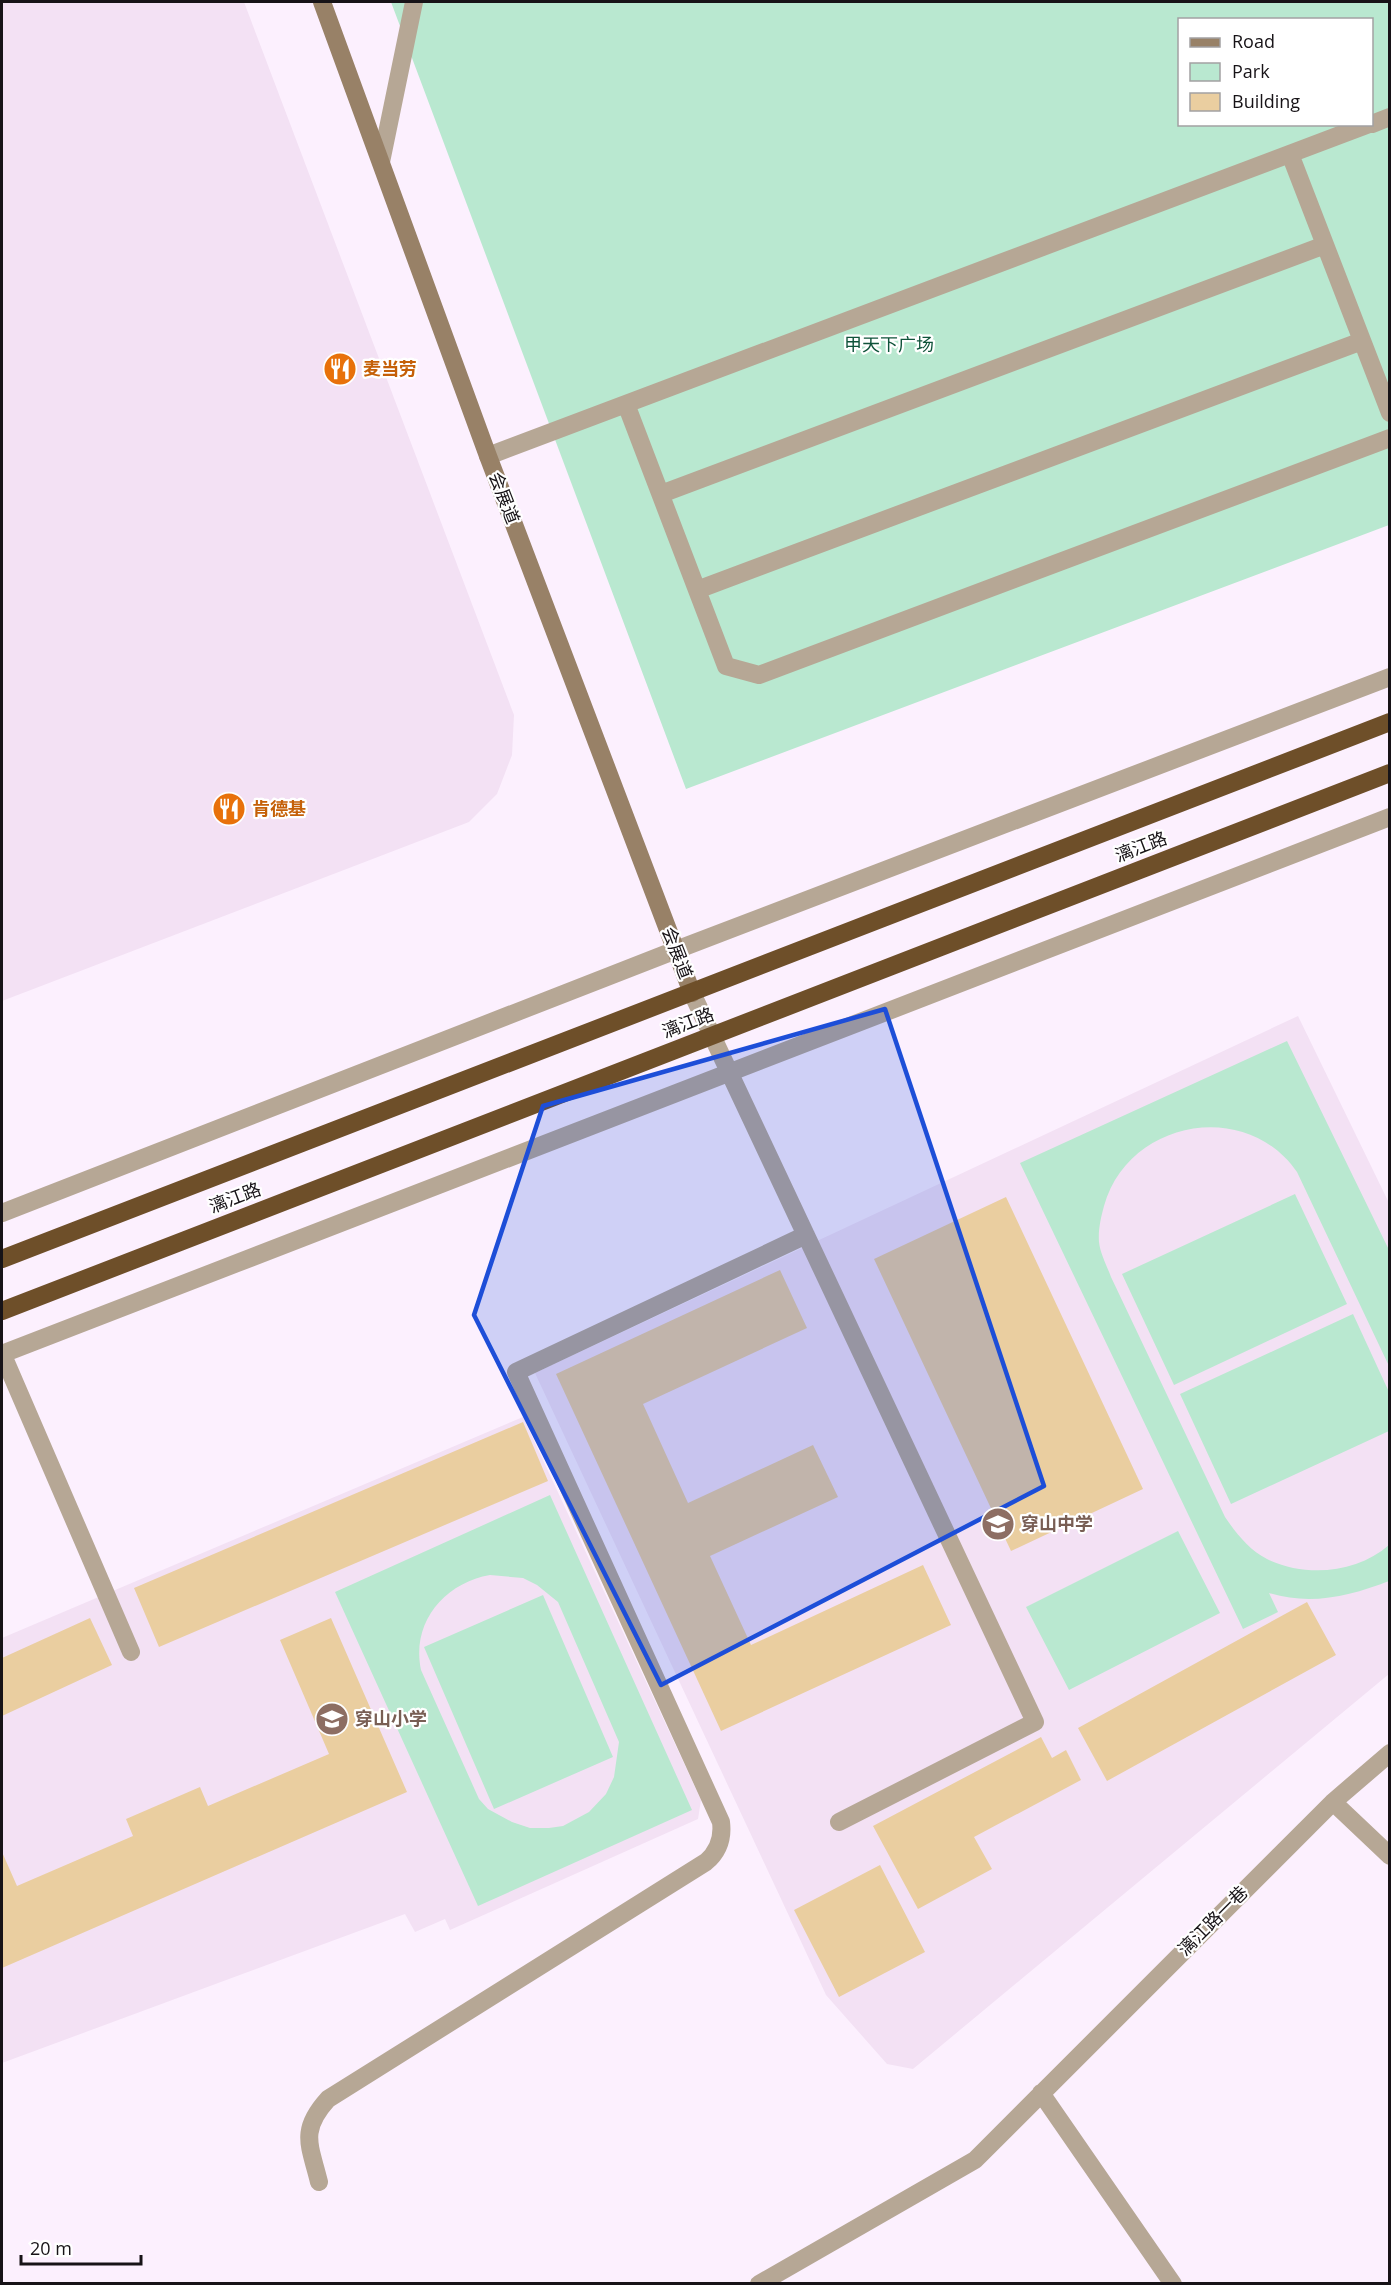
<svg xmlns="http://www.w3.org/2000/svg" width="1391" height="2285" viewBox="0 0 1391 2285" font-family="'Open Sans','Noto Sans SC',sans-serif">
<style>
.built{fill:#f3e1f4}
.green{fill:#b9e8d0;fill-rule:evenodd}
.building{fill:#eacea0}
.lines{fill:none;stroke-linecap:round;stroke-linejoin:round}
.lane{stroke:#b6a795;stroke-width:18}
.secondary{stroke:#988167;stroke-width:18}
.highway{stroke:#6e4f29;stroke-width:18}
.marked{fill:#1d4ed8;fill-opacity:0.2;stroke:#1d4ed8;stroke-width:4.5;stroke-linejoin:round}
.labels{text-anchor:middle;stroke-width:4.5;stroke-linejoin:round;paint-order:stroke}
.park-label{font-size:18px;fill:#0f533a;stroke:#fff}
.food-label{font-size:18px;font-weight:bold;fill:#c56008;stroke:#fff;text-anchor:start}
.street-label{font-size:18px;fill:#171317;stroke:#fff}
.education-label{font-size:18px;font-weight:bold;fill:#785e54;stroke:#fff;text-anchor:start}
</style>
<rect width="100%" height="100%" fill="#fcf0fe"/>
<path class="built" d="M2 2H244L514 715 512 755 497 794 469 822 2 1001Z
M1298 1016 1389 1203V1674L913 2069 887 2064 826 1995 535 1373Z
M523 1417 701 1800 698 1819 450 1930 445 1919 415 1932 405 1914 2 2063V1638Z"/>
<path class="green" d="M391 2H1389V525L686 789ZM1180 20H1372V124H1180Z
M1287 1041 1389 1250V1366L1297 1172C1246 1098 1128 1120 1104 1206 1101 1217 1098 1230 1099 1242 1100 1253 1107 1266 1111 1277L1225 1517C1236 1533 1249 1550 1267 1559 1306 1578 1357 1573 1389 1545V1581C1350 1596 1311 1606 1269 1593L1278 1612 1243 1629 1020 1163Z
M1295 1194 1347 1304 1174 1385 1122 1274Z
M1353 1314 1389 1392V1431L1231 1504 1180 1394Z
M550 1495 692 1810 478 1906 335 1592ZM490 1575 523 1578 537 1585 558 1602 619 1742 614 1777 606 1794 589 1812 563 1826 549 1828H530L512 1822 488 1809 479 1799 421 1670C411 1623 444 1583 490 1575Z
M1178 1531 1220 1613 1069 1690 1026 1607Z
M543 1595 613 1757 494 1809 424 1647Z"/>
<path class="building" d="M1006 1197 1143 1489 1011 1551 874 1259Z
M780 1270 807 1328 643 1404 688 1503 813 1445 838 1497 710 1556 751 1645 923 1565 951 1625 721 1731 556 1374Z
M523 1422 548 1481 159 1647 134 1588Z
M1307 1602 1336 1655 1107 1781 1078 1728Z
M90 1618 112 1665 2 1716V1658Z
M331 1618 407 1792 2 1968V1852L17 1886 133 1836 126 1819 200 1787 208 1806 329 1754 280 1640Z
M1041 1737 1052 1758 1066 1750 1081 1780 974 1837 992 1869 918 1909 873 1826Z
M880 1865 925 1952 839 1997 794 1910Z"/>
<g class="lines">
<path class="lane" d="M1372 124 1390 117
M1290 154 1390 413
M381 162 414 2
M626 404 726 666 759 675 1390 438
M488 456 1369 124
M661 494 1325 245
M697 590 1362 341
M692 993 1035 1722 839 1822
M2 1213 676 950 1390 677
M2 1353 131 1652
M2 1354 1390 817
M1333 1802 1390 1856
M1041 2093 1173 2284
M319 2182C310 2145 299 2131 328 2099L706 1862C719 1851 723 1838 721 1822L516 1372 806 1235
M759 2284 975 2160 1333 1802 1390 1753"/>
<path class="secondary" d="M322 2 488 456 692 993"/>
<path class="highway" d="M2 1259 1390 722
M2 1311 1390 773"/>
</g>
<path class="marked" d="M885 1009 1044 1486 661 1685 474 1315 543 1106Z"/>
<defs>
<symbol id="restaurant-disc" viewBox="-11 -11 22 22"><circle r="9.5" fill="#e8710a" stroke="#fff"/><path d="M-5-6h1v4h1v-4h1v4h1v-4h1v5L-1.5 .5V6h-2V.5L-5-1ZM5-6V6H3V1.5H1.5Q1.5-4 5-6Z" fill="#fff"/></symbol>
<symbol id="school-disc" viewBox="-11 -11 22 22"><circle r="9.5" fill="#8d6e63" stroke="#fff"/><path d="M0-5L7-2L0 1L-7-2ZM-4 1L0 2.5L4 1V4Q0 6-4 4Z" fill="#fff"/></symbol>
</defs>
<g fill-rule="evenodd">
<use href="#restaurant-disc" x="321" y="350" width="38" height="38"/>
<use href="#restaurant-disc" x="210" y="790" width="38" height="38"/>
<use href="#school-disc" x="979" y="1505" width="38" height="38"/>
<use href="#school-disc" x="313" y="1700" width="38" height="38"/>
</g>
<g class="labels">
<g class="park-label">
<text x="889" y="351">甲天下广场</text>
</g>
<g class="food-label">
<text x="363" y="375">麦当劳</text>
<text x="252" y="815">肯德基</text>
</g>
<g class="street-label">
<text transform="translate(504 498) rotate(69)" y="6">会展道</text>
<text transform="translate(1141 847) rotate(-21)" y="6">漓江路</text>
<text transform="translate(677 953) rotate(69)" y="6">会展道</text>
<text transform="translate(688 1023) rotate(-21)" y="6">漓江路</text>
<text transform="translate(235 1198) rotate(-21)" y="6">漓江路</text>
<text transform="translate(1213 1921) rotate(-45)" y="6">漓江路一巷</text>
</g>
<g class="education-label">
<text x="1021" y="1530">穿山中学</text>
<text x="355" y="1725">穿山小学</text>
</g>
</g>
<rect width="1391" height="2285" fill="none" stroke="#171317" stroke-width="6"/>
<rect x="1178" y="18" width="195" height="108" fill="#ffffff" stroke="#a2a1a2" stroke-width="1.5"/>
<rect x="1190" y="38" width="30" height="9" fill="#988167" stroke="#a2a1a2" stroke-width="1.5"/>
<text x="1232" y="48" font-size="18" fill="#171317">Road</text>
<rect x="1190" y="63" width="30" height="18" fill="#b9e8d0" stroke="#a2a1a2" stroke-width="1.5"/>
<text x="1232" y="78" font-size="18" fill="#171317">Park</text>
<rect x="1190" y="93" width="30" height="18" fill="#eacea0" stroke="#a2a1a2" stroke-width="1.5"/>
<text x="1232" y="108" font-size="18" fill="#171317">Building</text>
<path d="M21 2255v9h120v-9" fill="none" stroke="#171317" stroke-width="3"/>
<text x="30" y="2255" font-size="18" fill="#171317" stroke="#ffffff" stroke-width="4.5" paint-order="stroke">20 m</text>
</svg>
